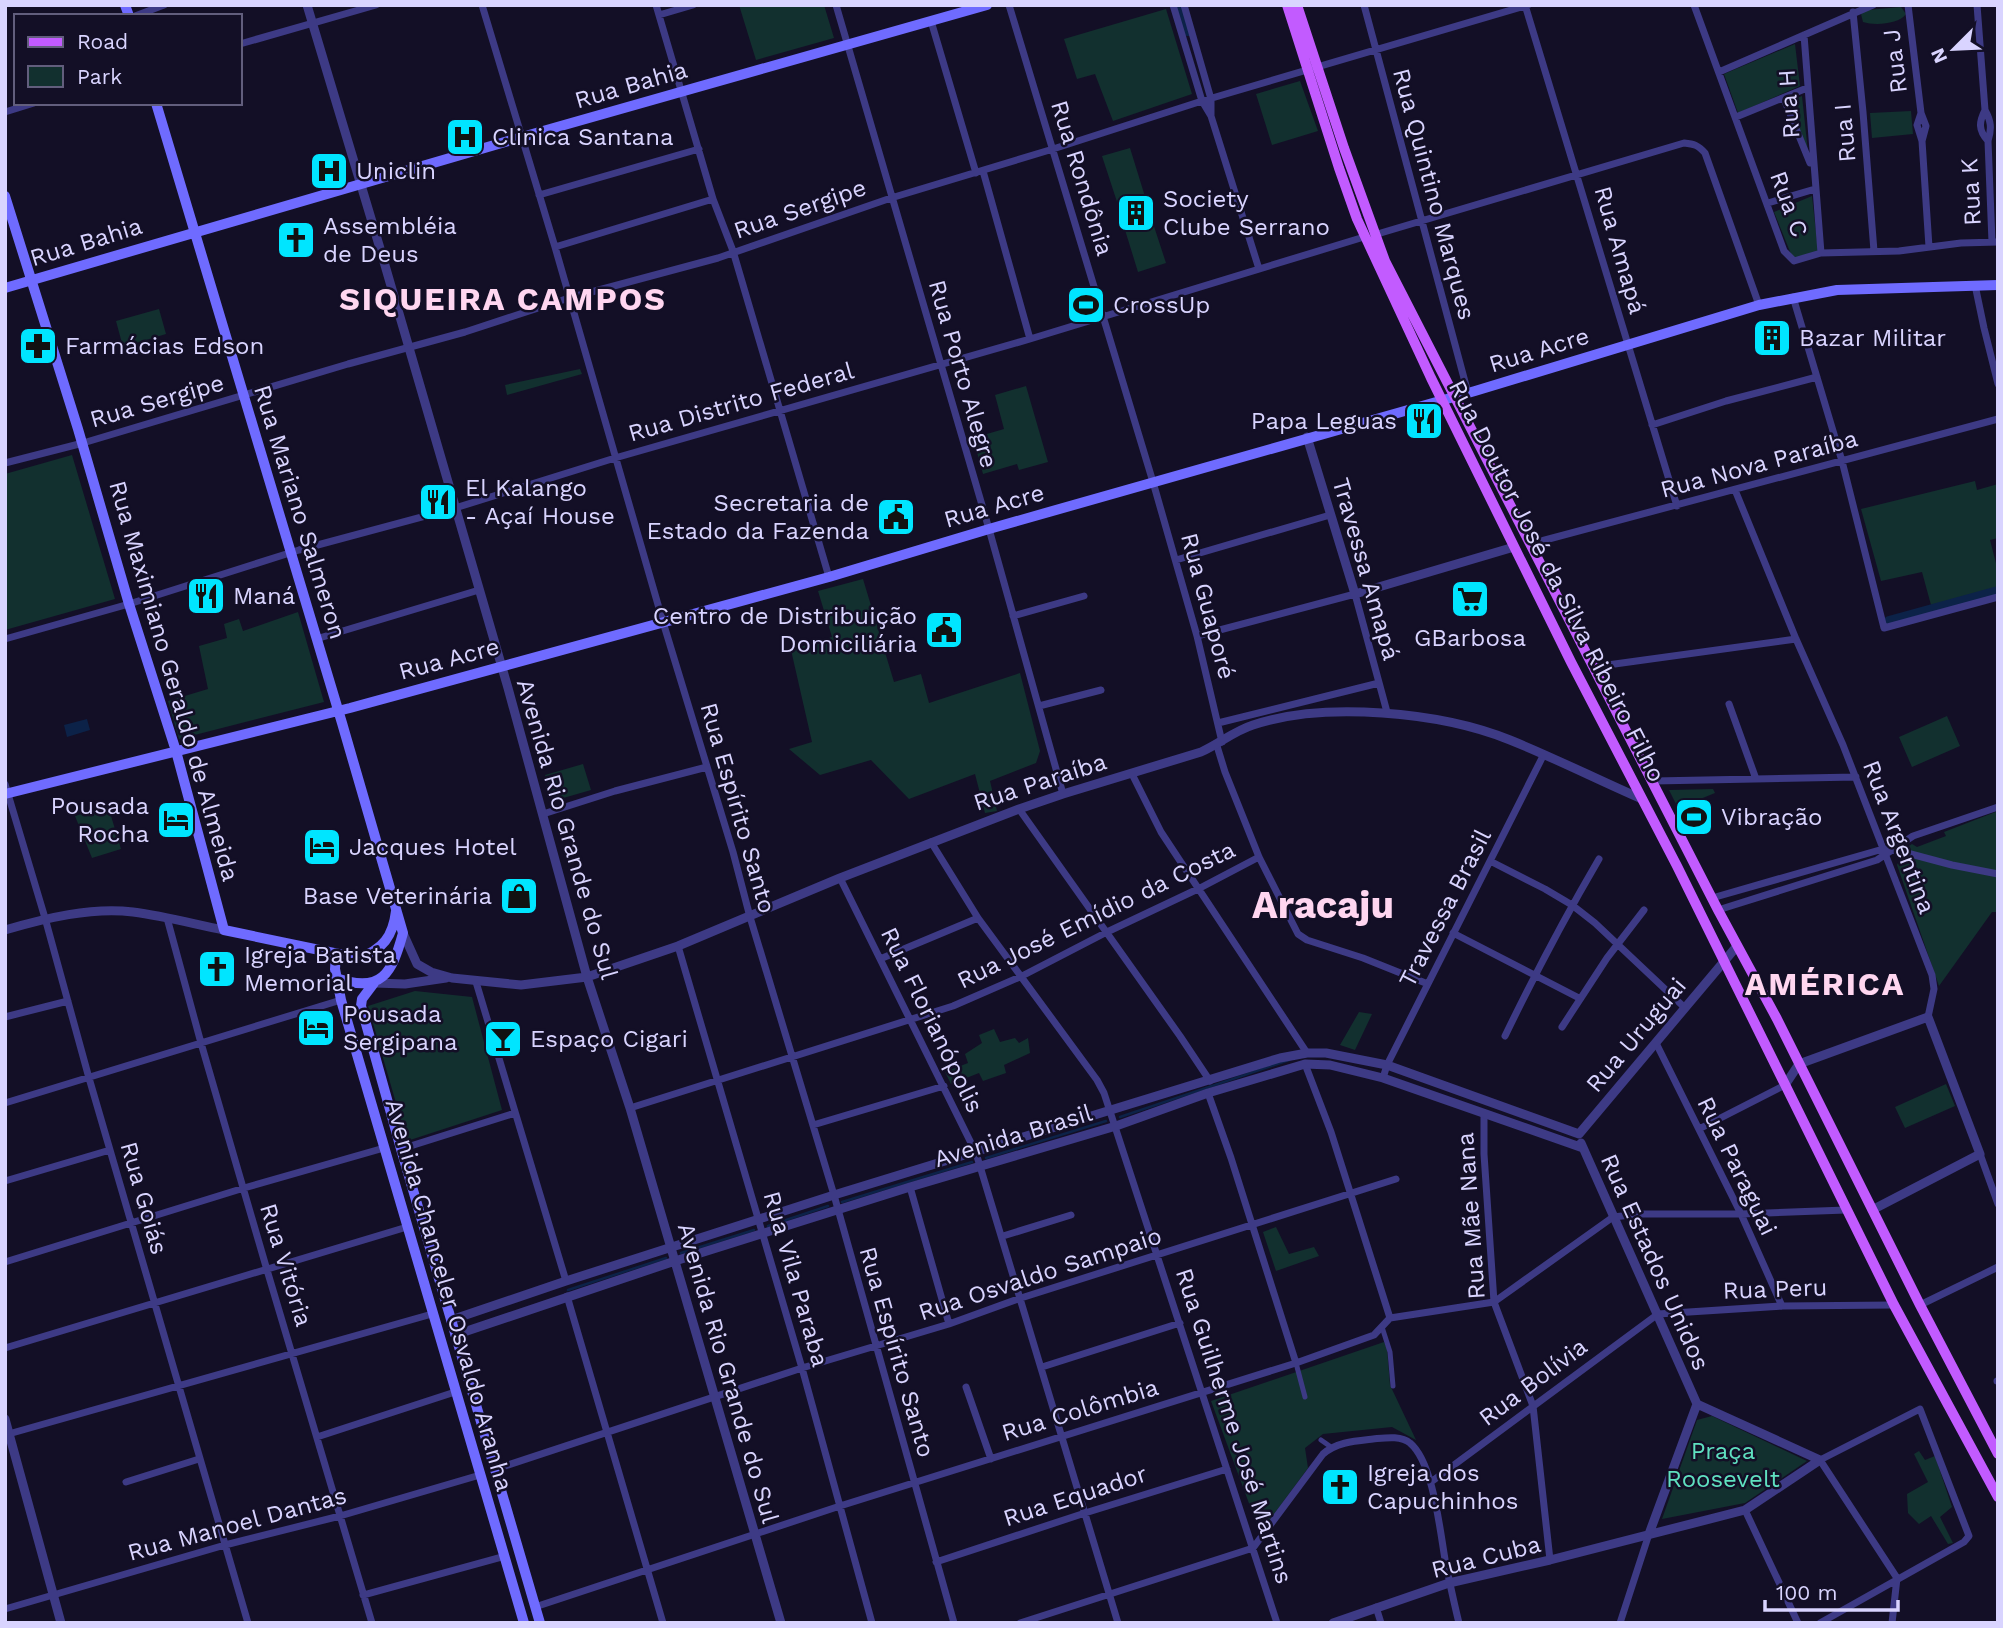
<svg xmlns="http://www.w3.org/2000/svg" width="2003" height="1628" viewBox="0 0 2003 1628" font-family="'Work Sans',sans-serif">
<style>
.green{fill:#12302f}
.water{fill:#0c2248}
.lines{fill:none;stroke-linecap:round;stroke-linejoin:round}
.stream{stroke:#0c2248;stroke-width:2.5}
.canal{stroke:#0c2248;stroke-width:10}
.pedestrian{stroke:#3d3a85;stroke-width:5}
.minor{stroke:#3d3a85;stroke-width:7}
.tertiary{stroke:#3d3a85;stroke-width:9}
.secondary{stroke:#6f6bff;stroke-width:10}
.primary{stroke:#c25bff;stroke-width:10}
.labels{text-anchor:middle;stroke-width:5;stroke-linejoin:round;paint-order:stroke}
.street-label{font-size:24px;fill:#d9d4ff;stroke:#130f26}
.poi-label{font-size:24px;fill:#d9d4ff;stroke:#130f26;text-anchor:start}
.park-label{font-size:24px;fill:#5fe0c0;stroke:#130f26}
.district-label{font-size:32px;font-weight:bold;letter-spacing:2px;fill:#ffd6f0;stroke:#130f26}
.town-label{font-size:38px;font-weight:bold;fill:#ffd6f0;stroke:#130f26}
</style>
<rect width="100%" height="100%" fill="#130f26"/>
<path class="green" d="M739 5H824L834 38 756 60Z
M1901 7 1906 14C1899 24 1875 26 1863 22L1861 14 1867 10Z
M1166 9 1192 94 1113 121 1095 74 1077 79 1064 39Z
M1795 44 1800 86 1738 113 1724 74Z
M1300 81 1318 131 1272 145 1256 94Z
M1802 96 1808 152 1787 102Z
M1911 111 1913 134 1872 138 1870 113Z
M1130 148 1147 203 1120 211 1102 156Z
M1812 196 1818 251 1793 259 1774 212Z
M1148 208 1166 263 1138 272 1121 217Z
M159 309 166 334 123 347 116 321Z
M580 369 582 374 507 395 505 385Z
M1026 386 1048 462 1019 470 1017 464 983 474 973 438 1004 429 995 395Z
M72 455 115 599 5 630V474Z
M1975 481 1977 490 1998 484V538L1990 540 1998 571V587L1931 605 1922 572 1881 581 1861 509Z
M863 579 894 682 921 674 929 703 1020 673 1040 751 1036 763 990 781 997 811 985 813 975 774 909 799 871 760 820 775 789 749 812 742 791 650 832 637 818 591Z
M298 612 324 702 179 739 168 701 208 689 199 646 227 638 224 624 239 619 243 631Z
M1947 716 1960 746 1912 767 1899 737Z
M583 764 591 790 553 801 545 775Z
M1713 789 1715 793 1678 808 1669 790Z
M108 806 121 849 92 858 75 816Z
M1998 811V912H1992L1939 986 1897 865 1904 849 1912 844 1917 847 1946 836 1944 832Z
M415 991 472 997 502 1110 407 1141 368 1006Z
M1359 1012 1372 1014 1355 1050 1340 1045Z
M994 1029 1000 1042 1015 1038 1019 1043 1028 1038 1030 1053 1004 1065 1006 1073 983 1081 979 1073 951 1084 945 1072 968 1063 965 1054 982 1043 979 1035Z
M1946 1084 1955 1106 1905 1128 1895 1107Z
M1276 1227 1289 1254 1314 1247 1319 1256 1276 1271 1263 1232Z
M1384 1342 1387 1348 1390 1385 1416 1440 1392 1427 1323 1434 1305 1448 1308 1468 1260 1533 1211 1401Z
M1712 1416 1807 1461 1745 1503 1662 1519 1697 1420Z
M1919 1451 1925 1460 1935 1456 1952 1507 1940 1517 1953 1543 1948 1544 1931 1516 1919 1524 1908 1513 1907 1494 1928 1482 1914 1454Z"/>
<path class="water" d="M87 719 90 730 67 737 64 725Z"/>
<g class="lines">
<path class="stream" d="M1120 1117 1289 1060
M986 1158 1106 1121
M842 1202 972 1162
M768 1226 828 1206
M681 1253 754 1230
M568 1290 666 1258"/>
<path class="canal" d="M1180 5 1188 31
M1889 621 1998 591"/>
<path class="pedestrian" d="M1382 1327 1390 1352 1393 1386
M1296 1363 1305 1397
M1321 1440 1331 1447"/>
<path class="minor" d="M482 5 555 247 663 622 733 852 750 917 834 1195 954 1623
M656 5 713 199 733 251 829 577
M836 5 989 529 1063 794
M1009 5 1153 482 1197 636 1222 742
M1173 5 1202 101 1211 116 1259 269
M1184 5 1211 99V115
M1364 5 1468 393
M1525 5 1677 506
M1694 5 1784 251 1794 261 1821 253 1899 251 1961 243 1998 242
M1908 5 1921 113 1926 126 1922 141
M1977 5 1985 110C1991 121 1992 128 1988 141L1992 242
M1853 12 1863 112 1874 251
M659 15 693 5
M135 16 164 5
M931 21 976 173
M1804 35 1821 253
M240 44 376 5
M1719 72 1873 5
M1784 99 1810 163
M1985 110C1979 122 1978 130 1988 141
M5 112 34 103
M1921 113 1917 125 1922 141 1929 247
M1736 117 1807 88
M983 171 1030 339
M539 195 699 149
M1768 203 1815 189
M1374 235 1684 143C1694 144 1698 145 1705 153L1759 305
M555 247 713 199
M1975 285 1984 328 1998 384
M1793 297 1842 461 1884 628 1998 597
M1652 425 1726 401 1817 377
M5 463 83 443 348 364 465 332 569 298 718 258 891 198 1053 149 1202 101 1528 5
M1735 490 1796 639 1843 745 1932 975 1934 989 1928 1017
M1530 544 1998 419
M1176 560 1330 515
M1013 616 1084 596
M1197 636 1355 594 1387 712
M5 639 129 604 299 550 455 508 615 458 1030 339 1364 237
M316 639 479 590
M1593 667 1796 639
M1729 704 1756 779
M1039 706 1101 690
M1218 723 1379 683
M1217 746 1225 772 1259 857 1298 934 1307 940 1363 958 1428 984
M1132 774 1161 832 1307 1053
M1654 781 1856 777
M5 784 45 918 89 1078 248 1623
M1019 809 1180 1036 1210 1081
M543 814 615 791 707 767
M931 842 978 918 1097 1080 1104 1093 1277 1623
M1892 849 1952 865 1998 874
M1490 861 1545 889 1572 905 1595 923 1684 1007
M840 878 976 1153 1118 1623
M1712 898 1883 849H1886
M1718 910 1877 860 1913 836 1998 807
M167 918 201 1043 267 1270 372 1623
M1453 933 1579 998
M678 946 802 1368 872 1623
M880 959 978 918
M476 982 566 1281
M5 1017 68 1001
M1562 1027 1607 958 1644 910
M1505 1036C1534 976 1565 917 1599 859
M1656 1043 1741 1214 1782 1306
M1305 1064 1331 1132 1390 1318
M1383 1078 1387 1065 1543 756
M1208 1093 1231 1158 1296 1363
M5 1103 341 1000
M630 1108 953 1006 1022 976 1107 932 1200 888 1259 857
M1484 1113V1154L1494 1302 1533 1406 1550 1560
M813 1125 944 1086
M1699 1129 1785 1085
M401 1149 515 1113
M1980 1154 1998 1204
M5 1181 110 1150
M910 1187 949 1324
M1003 1236 1071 1215
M5 1262 244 1188 384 1148
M567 1296 663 1623
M1920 1305 1998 1267
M5 1348 407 1227
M1042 1367 1180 1323
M1997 1381H1998
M966 1387 991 1459
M5 1435 432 1314
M317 1437 455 1392
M496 1469 802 1368 949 1324 1021 1298 1396 1179
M126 1482 199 1459
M1431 1482 1658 1314 1782 1306 1894 1305
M1745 1510 1798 1623
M936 1562 1085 1513 1227 1469
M363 1595 505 1556
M535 1607 840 1506 1296 1363 1374 1335 1390 1318 1494 1302 1613 1217 1640 1214H1741L1846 1210
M1376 1607 1381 1623
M5 1609 225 1545 340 1516 480 1475
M1020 1623 1253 1548 1323 1454C1337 1442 1355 1441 1373 1439 1384 1438 1401 1435 1410 1443 1434 1463 1440 1533 1446 1565 1450 1584 1454 1603 1459 1623
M1620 1623 1649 1534
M1820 1623 1964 1542 1969 1536 1920 1409 1820 1460 1897 1578 1892 1623"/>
<path class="tertiary" d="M307 5 382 255 508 688 587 977 630 1108 781 1623
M1307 437 1355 594 1514 547
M5 930C46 918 91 907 133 912 164 916 194 924 224 930
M403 933 417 964 431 972 452 978 521 985 587 977 678 946 840 878 1019 809 1063 794 1201 752C1219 744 1234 731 1253 725 1324 701 1441 712 1510 740 1555 758 1598 780 1642 799
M374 983 405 984 446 978
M1785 1085 1799 1064 1928 1017 1980 1154 1872 1210
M1579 1134 1737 946
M1581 1143 1697 1404
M451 1320 566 1281 834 1195 1280 1058 1307 1053H1326L1387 1065 1579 1134
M455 1335 675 1261 910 1187 1116 1126 1208 1093 1305 1064 1330 1065 1383 1078 1583 1148
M1697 1404 1820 1460
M5 1419 61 1623
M1649 1534 1697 1404
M1333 1623 1449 1583 1550 1560 1745 1510 1820 1460"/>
<path class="secondary" d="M125 5 129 16
M156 103 342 723 403 933C392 973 382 994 336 978
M5 196 78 429 129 604 176 751 224 930 358 958C383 950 393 936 396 911
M5 288 522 137 987 5
M5 794 350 708 829 577 989 529 1475 391 1759 305 1837 290 1998 285
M336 955 335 969 341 1000 524 1623
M374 983 362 999 361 1006 401 1149 540 1623"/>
<path class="primary" d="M1287 5 1339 168 1357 219 1431 378 1571 662 1677 866 1894 1305 1998 1497
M1297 5 1344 148 1385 261 1718 910 1777 1019 1920 1305 1998 1454"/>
</g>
<defs>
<symbol id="hospital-square" viewBox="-11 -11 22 22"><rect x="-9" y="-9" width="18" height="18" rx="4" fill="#00e5ff" stroke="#130f26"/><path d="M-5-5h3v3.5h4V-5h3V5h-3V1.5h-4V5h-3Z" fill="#111"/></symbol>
<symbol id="building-square" viewBox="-11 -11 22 22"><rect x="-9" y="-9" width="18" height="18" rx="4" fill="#00e5ff" stroke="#130f26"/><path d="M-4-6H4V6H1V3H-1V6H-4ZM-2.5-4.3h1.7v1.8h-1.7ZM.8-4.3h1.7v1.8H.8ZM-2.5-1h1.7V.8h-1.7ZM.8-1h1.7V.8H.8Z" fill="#111"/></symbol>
<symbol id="church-square" viewBox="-11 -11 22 22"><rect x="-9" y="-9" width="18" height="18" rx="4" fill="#00e5ff" stroke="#130f26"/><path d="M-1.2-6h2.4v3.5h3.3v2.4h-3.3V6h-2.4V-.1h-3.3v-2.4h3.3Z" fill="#111"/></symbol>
<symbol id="stadium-square" viewBox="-11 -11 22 22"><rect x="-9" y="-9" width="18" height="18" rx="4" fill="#00e5ff" stroke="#130f26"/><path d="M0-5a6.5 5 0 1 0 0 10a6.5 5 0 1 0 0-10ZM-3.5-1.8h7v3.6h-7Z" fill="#111"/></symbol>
<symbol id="pharmacy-square" viewBox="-11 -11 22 22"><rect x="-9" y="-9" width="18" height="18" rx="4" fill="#00e5ff" stroke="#130f26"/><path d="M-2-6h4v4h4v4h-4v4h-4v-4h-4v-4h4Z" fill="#111"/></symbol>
<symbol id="restaurant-square" viewBox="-11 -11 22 22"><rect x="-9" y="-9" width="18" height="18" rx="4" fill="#00e5ff" stroke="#130f26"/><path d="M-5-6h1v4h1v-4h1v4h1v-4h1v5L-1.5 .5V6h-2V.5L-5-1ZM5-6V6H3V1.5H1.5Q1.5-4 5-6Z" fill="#111"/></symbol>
<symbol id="civic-square" viewBox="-11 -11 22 22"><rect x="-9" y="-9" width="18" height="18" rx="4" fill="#00e5ff" stroke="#130f26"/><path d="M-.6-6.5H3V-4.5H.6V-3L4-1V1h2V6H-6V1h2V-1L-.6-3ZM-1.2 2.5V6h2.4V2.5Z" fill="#111"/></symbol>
<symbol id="supermarket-square" viewBox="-11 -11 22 22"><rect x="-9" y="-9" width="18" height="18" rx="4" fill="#00e5ff" stroke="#130f26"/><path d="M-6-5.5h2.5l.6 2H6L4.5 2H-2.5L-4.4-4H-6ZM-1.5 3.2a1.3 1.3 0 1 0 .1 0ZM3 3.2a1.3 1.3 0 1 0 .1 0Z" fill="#111"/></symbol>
<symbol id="hotel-square" viewBox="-11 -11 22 22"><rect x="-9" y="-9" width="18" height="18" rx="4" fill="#00e5ff" stroke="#130f26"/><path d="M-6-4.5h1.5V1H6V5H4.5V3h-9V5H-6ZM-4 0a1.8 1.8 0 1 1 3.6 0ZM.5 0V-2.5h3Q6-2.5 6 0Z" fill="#111"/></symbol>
<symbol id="shop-square" viewBox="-11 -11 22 22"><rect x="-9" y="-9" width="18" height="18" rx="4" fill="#00e5ff" stroke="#130f26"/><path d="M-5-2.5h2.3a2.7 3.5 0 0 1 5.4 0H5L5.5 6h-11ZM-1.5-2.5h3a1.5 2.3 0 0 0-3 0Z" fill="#111"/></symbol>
<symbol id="bar-square" viewBox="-11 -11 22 22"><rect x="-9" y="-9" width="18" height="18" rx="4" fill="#00e5ff" stroke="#130f26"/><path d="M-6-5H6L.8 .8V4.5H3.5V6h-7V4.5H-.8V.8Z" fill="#111"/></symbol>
</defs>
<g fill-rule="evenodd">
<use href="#hospital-square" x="443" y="115" width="44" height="44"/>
<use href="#hospital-square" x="307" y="149" width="44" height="44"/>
<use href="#building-square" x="1114" y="191" width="44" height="44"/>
<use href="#church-square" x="274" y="218" width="44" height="44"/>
<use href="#stadium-square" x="1064" y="283" width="44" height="44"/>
<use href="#building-square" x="1750" y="316" width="44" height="44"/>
<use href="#pharmacy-square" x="16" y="324" width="44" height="44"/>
<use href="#restaurant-square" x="1402" y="399" width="44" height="44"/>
<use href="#restaurant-square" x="416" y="480" width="44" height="44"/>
<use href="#civic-square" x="874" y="495" width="44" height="44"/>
<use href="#restaurant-square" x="184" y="574" width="44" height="44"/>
<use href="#supermarket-square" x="1448" y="577" width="44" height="44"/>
<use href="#civic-square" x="922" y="608" width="44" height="44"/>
<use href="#stadium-square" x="1672" y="795" width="44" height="44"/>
<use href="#hotel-square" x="154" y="798" width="44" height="44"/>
<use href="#hotel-square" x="300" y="825" width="44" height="44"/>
<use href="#shop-square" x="497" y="874" width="44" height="44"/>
<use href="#church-square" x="195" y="947" width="44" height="44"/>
<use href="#hotel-square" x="294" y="1006" width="44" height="44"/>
<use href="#bar-square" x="481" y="1017" width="44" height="44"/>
<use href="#church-square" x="1318" y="1465" width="44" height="44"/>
</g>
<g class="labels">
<g class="street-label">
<text transform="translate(1895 61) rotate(-97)" y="8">Rua J</text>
<text transform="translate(631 85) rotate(-16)" y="8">Rua Bahia</text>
<text transform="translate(1789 104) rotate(-94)" y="8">Rua H</text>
<text transform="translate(1845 133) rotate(-95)" y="8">Rua I</text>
<text transform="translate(1082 178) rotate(73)" y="8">Rua Rondônia</text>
<text transform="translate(1971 192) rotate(-93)" y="8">Rua K</text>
<text transform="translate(1434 194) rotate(75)" y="8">Rua Quintino Marques</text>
<text transform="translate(1789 204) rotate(70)" y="8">Rua C</text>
<text transform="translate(800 209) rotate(-19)" y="8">Rua Sergipe</text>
<text transform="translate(86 242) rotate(-17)" y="8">Rua Bahia</text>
<text transform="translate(1620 250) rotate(74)" y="8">Rua Amapá</text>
<text transform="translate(1539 350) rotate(-17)" y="8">Rua Acre</text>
<text transform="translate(963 374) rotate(74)" y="8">Rua Porto Alegre</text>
<text transform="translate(157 401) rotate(-16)" y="8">Rua Sergipe</text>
<text transform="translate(741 402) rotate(-16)" y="8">Rua Distrito Federal</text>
<text transform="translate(1759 464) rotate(-15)" y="8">Rua Nova Paraíba</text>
<text transform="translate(994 506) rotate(-16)" y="8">Rua Acre</text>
<text transform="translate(300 512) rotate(73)" y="8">Rua Mariano Salmeron</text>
<text transform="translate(1366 569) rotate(74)" y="8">Travessa Amapá</text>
<text transform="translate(1557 581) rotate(63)" y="8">Rua Doutor José da Silva Ribeiro Filho</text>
<text transform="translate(1208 606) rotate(75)" y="8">Rua Guaporé</text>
<text transform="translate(449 659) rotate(-15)" y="8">Rua Acre</text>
<text transform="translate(174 681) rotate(74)" y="8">Rua Maximiano Geraldo de Almeida</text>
<text transform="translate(1040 782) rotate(-18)" y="8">Rua Paraíba</text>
<text transform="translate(738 808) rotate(74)" y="8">Rua Espírito Santo</text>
<text transform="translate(567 829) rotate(74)" y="8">Avenida Rio Grande do Sul</text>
<text transform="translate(1899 837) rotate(69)" y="8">Rua Argentina</text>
<text transform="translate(1445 908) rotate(-63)" y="8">Travessa Brasil</text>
<text transform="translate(1096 915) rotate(-26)" y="8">Rua José Emídio da Costa</text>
<text transform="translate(932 1020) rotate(64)" y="8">Rua Florianópolis</text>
<text transform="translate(1636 1035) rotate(-50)" y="8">Rua Uruguai</text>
<text transform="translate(1013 1136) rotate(-17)" y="8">Avenida Brasil</text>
<text transform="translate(1737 1166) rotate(64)" y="8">Rua Paraguai</text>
<text transform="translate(144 1198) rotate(74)" y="8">Rua Goiás</text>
<text transform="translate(1471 1216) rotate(-94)" y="8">Rua Mãe Nana</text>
<text transform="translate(1655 1262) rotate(66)" y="8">Rua Estados Unidos</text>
<text transform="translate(286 1265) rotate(73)" y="8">Rua Vitória</text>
<text transform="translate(1040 1274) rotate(-18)" y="8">Rua Osvaldo Sampaio</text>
<text transform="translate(796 1279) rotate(74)" y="8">Rua Vila Paraba</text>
<text transform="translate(1775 1289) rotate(-2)" y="8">Rua Peru</text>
<text transform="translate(449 1295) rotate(74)" y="8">Avenida Chanceler Osvaldo Aranha</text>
<text transform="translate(897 1352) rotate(74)" y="8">Rua Espírito Santo</text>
<text transform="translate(728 1373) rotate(74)" y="8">Avenida Rio Grande do Sul</text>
<text transform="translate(1533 1382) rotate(-37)" y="8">Rua Bolívia</text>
<text transform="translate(1080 1410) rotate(-17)" y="8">Rua Colômbia</text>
<text transform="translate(1234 1426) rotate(72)" y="8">Rua Guilherme José Martins</text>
<text transform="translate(1075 1496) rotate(-18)" y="8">Rua Equador</text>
<text transform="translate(237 1524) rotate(-15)" y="8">Rua Manoel Dantas</text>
<text transform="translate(1486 1557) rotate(-14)" y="8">Rua Cuba</text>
</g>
<g class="poi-label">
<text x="492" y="145">Clinica Santana</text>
<text x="356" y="179">Uniclin</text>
<text x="1163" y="207">Society<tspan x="1163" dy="28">Clube Serrano</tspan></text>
<text x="323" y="234">Assembléia<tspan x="323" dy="28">de Deus</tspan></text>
<text x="1113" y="313">CrossUp</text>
<text x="1799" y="346">Bazar Militar</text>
<text x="65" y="354">Farmácias Edson</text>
<text x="1397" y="429" text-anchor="end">Papa Leguas</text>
<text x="465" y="496">El Kalango<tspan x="465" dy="28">- Açaí House</tspan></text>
<text x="869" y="511" text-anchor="end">Secretaria de<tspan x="869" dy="28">Estado da Fazenda</tspan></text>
<text x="233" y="604">Maná</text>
<text x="917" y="624" text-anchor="end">Centro de Distribuição<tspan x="917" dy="28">Domiciliária</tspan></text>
<text x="1470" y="646" text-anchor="middle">GBarbosa</text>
<text x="149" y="814" text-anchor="end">Pousada<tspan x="149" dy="28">Rocha</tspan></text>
<text x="1721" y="825">Vibração</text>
<text x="349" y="855">Jacques Hotel</text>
<text x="492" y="904" text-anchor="end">Base Veterinária</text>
<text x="244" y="963">Igreja Batista<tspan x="244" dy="28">Memorial</tspan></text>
<text x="343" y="1022">Pousada<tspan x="343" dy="28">Sergipana</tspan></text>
<text x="530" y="1047">Espaço Cigari</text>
<text x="1367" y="1481">Igreja dos<tspan x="1367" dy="28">Capuchinhos</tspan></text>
</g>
<g class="park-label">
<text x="1723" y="1459">Praça<tspan x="1723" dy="28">Roosevelt</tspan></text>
</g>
<g class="district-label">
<text x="503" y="310">SIQUEIRA CAMPOS</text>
<text x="1825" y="995">AMÉRICA</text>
</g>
<g class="town-label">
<text x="1323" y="918">Aracaju</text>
</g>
</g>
<rect width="2003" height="1628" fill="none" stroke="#d9d4ff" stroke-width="14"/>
<rect x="14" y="14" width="228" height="91" fill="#130f26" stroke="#625e7d" stroke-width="2"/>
<rect x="28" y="37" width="35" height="10" fill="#c25bff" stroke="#625e7d" stroke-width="2"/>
<text x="77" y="49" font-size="21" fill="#d9d4ff">Road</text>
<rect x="28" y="66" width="35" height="21" fill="#12302f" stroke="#625e7d" stroke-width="2"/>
<text x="77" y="84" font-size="21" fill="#d9d4ff">Park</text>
<g transform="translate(1954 49) rotate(246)" stroke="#130f26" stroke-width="5" paint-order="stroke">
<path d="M0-5L12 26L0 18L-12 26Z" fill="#d9d4ff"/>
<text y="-10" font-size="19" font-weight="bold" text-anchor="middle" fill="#d9d4ff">N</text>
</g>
<path d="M1765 1600v10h133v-10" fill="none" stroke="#d9d4ff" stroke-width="3.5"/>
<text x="1776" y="1600" font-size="21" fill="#d9d4ff" stroke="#130f26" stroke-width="5" paint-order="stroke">100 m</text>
</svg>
